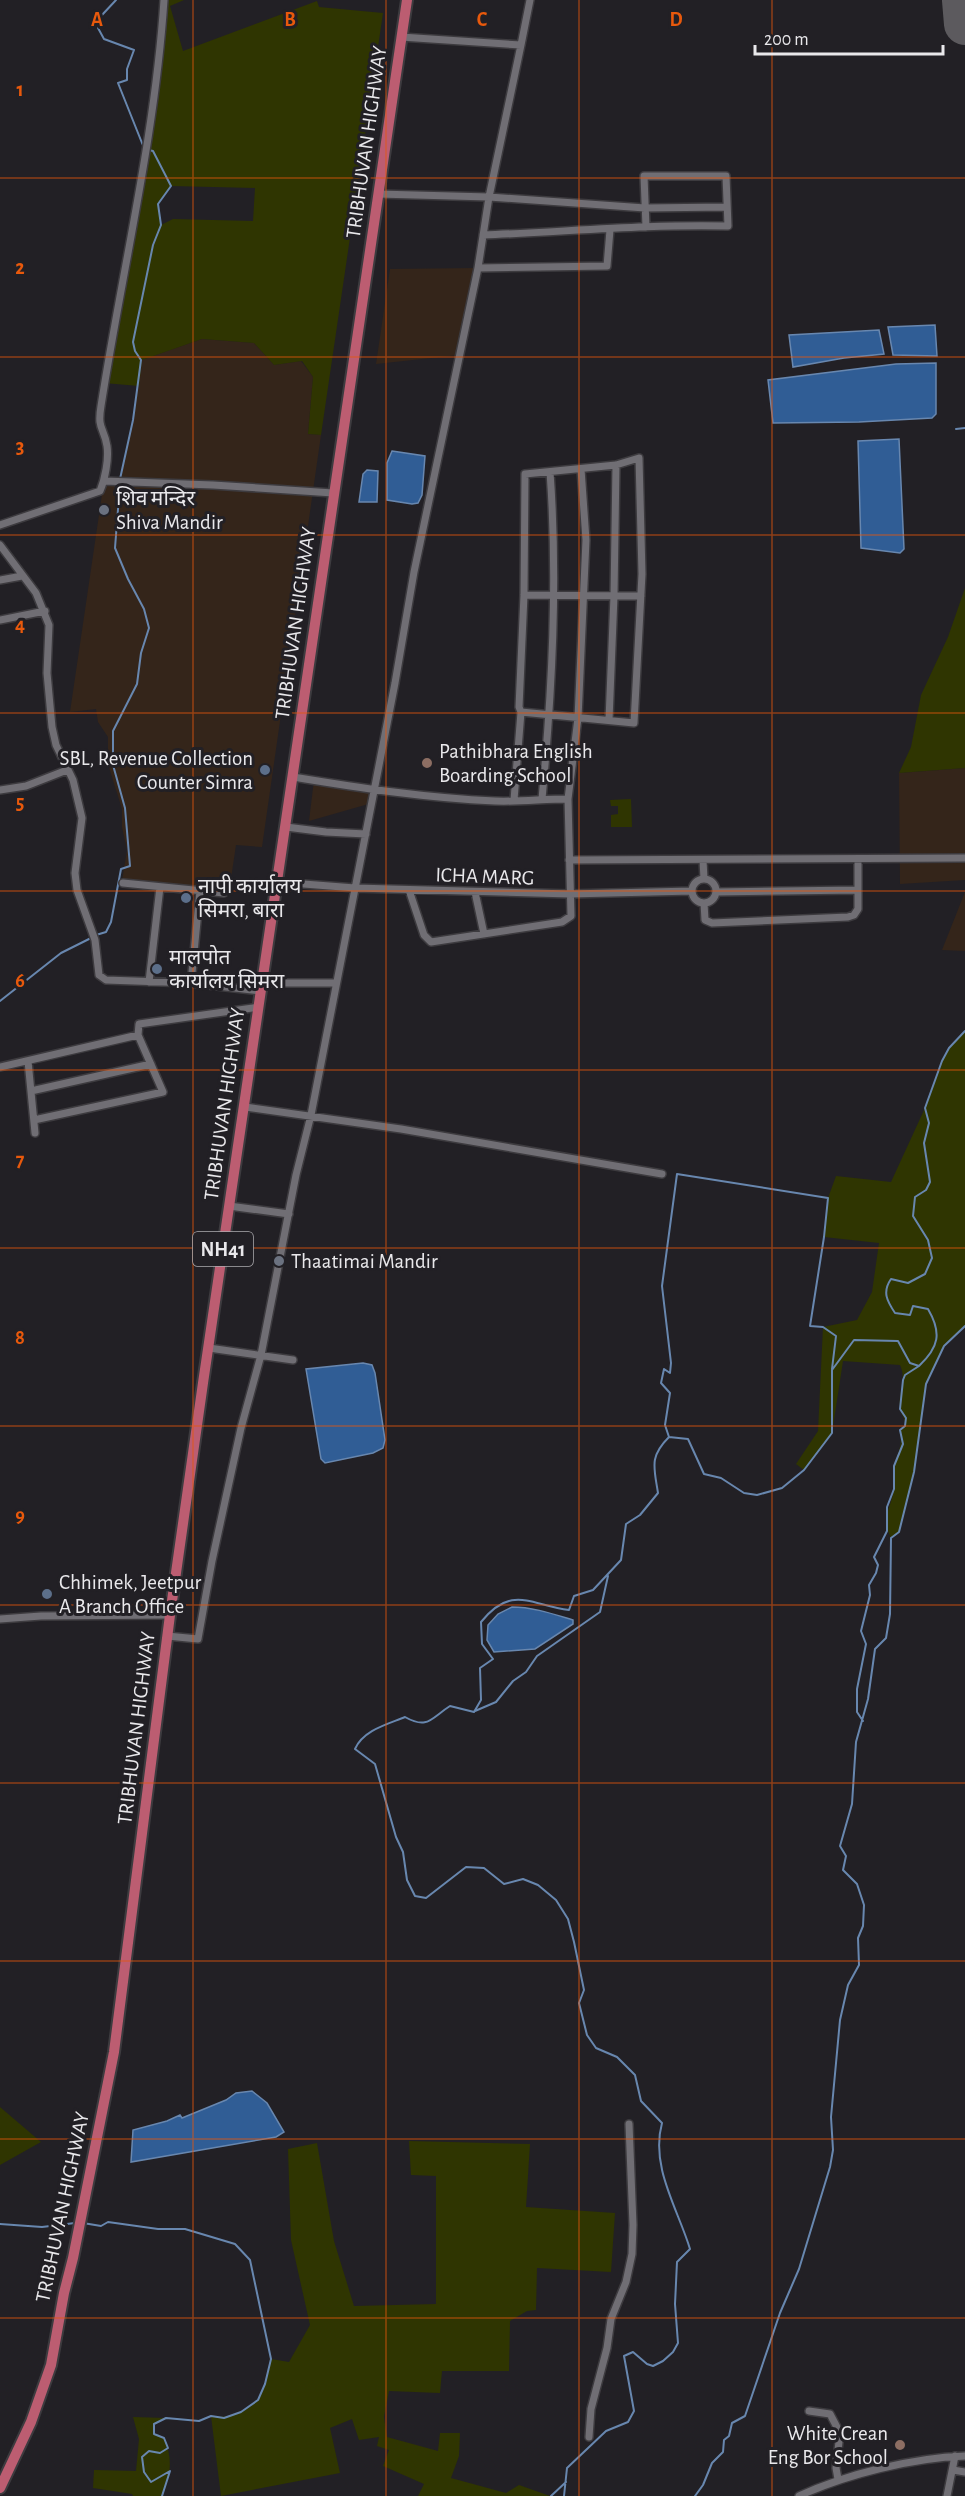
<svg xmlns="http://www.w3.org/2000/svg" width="965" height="2496" viewBox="0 0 965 2496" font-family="'Alegreya Sans','Noto Sans Devanagari',sans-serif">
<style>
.commercial{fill:#34251a}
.green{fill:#2f3501;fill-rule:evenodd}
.water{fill:#305d95;stroke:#6887af;stroke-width:1.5}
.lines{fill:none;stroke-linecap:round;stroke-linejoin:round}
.stream{stroke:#6887af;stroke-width:2}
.runway{stroke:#5c5a5e;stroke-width:42}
.minor-casing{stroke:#3d3b3f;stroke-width:10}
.trunk-casing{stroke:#3d3b3f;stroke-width:14}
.minor{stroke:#706e74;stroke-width:7}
.trunk{stroke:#bc5d71;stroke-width:10}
.grid{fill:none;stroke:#e8590c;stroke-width:1.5;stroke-opacity:0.55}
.worship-dot{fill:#6b7280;stroke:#222025;stroke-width:2}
.education-dot{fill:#8d6e63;stroke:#222025;stroke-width:2}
.service-dot{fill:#5c6f8a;stroke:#222025;stroke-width:2}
.labels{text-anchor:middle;stroke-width:6;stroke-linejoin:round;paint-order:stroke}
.shield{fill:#222025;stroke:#adacb0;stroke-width:1.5}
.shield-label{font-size:20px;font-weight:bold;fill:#e9e8eb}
.street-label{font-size:21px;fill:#e9e8eb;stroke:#222025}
.poi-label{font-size:21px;fill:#e9e8eb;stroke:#222025;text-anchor:start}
.grid-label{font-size:20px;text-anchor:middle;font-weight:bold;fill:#e8590c;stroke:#222025;stroke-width:6;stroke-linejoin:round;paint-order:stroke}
</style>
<rect width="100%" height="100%" fill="#222025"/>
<path class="commercial" d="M478 268 459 355 376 364 390 269Z
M202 339 254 343 274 365 301 361 313 377 308 434 321 435 262 847 236 845 229 892 200 891 122 881 127 850 122 827V809L108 764V737L98 722 96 709 70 712 104 481 123 482 121 477 133 420 141 360Z
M965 768V880L900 884 899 773Z
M314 780 375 791 372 803 309 821Z
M965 892V951L942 950Z"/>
<path class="green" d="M164 0H184L170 6 183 51 317 1 319 7 383 13 321 435 308 434 313 377 302 361 274 365 254 343 202 339 142 360 139 386 104 383 148 146ZM171 186 255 188 253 221 173 219 161 225 158 204Z
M965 588V768L899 773 911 747 921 695 948 637Z
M631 799 632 827H611V815L618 814V806H611L610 800Z
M965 1031V1326L944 1346 926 1384 914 1472 899 1532 891 1538C880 1515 893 1506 894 1487 895 1481 892 1473 894 1467 897 1452 903 1449 900 1430L905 1426C906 1418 901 1416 900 1408 898 1392 907 1380 900 1365L843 1361 832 1433 804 1470 796 1464 818 1431 823 1327 857 1320 872 1292 879 1243 824 1237 828 1198 836 1176 891 1182 925 1108 942 1061 949 1048Z
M0 2107 41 2142 0 2165Z
M409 2141 530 2144 526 2207 615 2213 611 2272 537 2268 536 2310 527 2311 510 2321 509 2371H442L440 2393 389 2391 384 2417 387 2437 438 2451 440 2433H460L459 2456 451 2478 506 2493 519 2485 550 2496H418L424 2484 383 2466 389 2450 377 2446 379 2437 359 2440 352 2419 330 2428 340 2473 221 2496 211 2416C227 2419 248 2413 258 2399 267 2389 268 2372 271 2359L289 2362 310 2325 291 2240 288 2149 317 2143 334 2241 354 2306 436 2304V2176L411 2175Z
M133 2417 166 2418 154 2424V2434L164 2438C173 2458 171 2476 162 2496H133L132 2494 93 2488 94 2470 136 2471 139 2439Z"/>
<path class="water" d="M935 325 937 356 893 355 888 327Z
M879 330 884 354 844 358 793 367 789 335Z
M936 363V414L932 418 859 422 773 423 768 380 896 364Z
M899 439 904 549 900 553 861 548 858 441Z
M392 451 425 456 422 495 418 503 412 504 387 500V463Z
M367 470 378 471 377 502H359L363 474Z
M363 1363 372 1365 375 1373 385 1440 383 1448 373 1453 325 1463 321 1459 306 1369Z
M512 1607C533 1607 553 1614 573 1620V1624L535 1649 494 1652 487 1640 488 1625 498 1614Z
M252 2091 267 2103 284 2132 276 2137 131 2162 133 2130 167 2121 180 2115 182 2118 226 2100 236 2093Z"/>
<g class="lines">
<path class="stream" d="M116 0 102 15 98 28 104 39 134 50 127 69V80L118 83 144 148
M956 429 965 428
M120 479 133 420 141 360 135 351 133 342 153 245 161 225 158 204 171 186 153 151 149 150
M96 935 106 932 111 922 121 869 130 866 125 808 113 765V731L137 684 141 653 149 628 144 609 128 579 115 548 120 484
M0 1001 61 953 91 938
M669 1437 665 1425 670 1393 661 1383 664 1369 670 1373 671 1363 662 1286 677 1174 828 1198 824 1237 810 1326 823 1327 836 1336 832 1369
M475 1711 496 1702 513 1681 526 1672 537 1656 600 1612 608 1576
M863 1721 857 1712V1689L866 1644 861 1631 870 1595 869 1585 876 1573 878 1565 874 1557 887 1531V1507L894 1489V1466L903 1444 900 1430 905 1426 906 1418 900 1409 903 1380 905 1375 919 1366
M83 2223 101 2226 108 2222 158 2229H185L235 2244 250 2260 271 2359 265 2384 258 2400 241 2412 224 2418 211 2416 199 2421 166 2418 154 2424V2434L164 2438 168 2448 160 2453 149 2451 142 2457 144 2472 151 2482 170 2471 162 2496
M0 2224 42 2227 75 2223
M551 2496 566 2482
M564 2496 567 2468 606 2431 628 2422 634 2411 624 2356 633 2352 647 2364 653 2366 663 2361 673 2352 678 2343 675 2304 677 2262 690 2249C678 2209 650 2167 662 2123L641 2101 635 2075 617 2057 596 2048 587 2035 579 2003 584 1990 574 1942 568 1919 556 1900 538 1885 523 1879 504 1884 484 1868 466 1867 426 1898 415 1896 407 1880 403 1852 396 1837 375 1764 355 1749C363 1730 388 1724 405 1717 428 1730 431 1718 450 1706L474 1712 481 1700 480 1668 493 1659 482 1644 481 1622C512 1584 530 1605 569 1610L574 1596 593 1590 621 1560 626 1524 640 1515 658 1493C654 1467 649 1457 669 1437L688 1439 704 1474 721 1478 744 1493 757 1495 782 1488 804 1470 832 1433V1370L854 1340 898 1341 910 1363 919 1366C939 1347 942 1333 928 1309L913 1306 910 1315 895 1313C887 1301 882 1292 891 1279L908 1283 925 1274 932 1258 928 1240 913 1216 915 1197 926 1190 930 1182 924 1143 929 1123 925 1108 942 1061 949 1048 965 1031
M695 2496 703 2485 712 2463 723 2452 724 2440 729 2436 732 2423 745 2416 780 2313 799 2269 830 2167 833 2150 831 2117 840 2020 848 1985 859 1965 858 1938 863 1926 864 1905 857 1884 843 1870 846 1856 840 1846 852 1804 856 1742 868 1699 875 1649 886 1638 890 1614 891 1538 899 1532 914 1472 926 1384 944 1346 965 1326"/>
<path class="runway" d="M963 0 965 24"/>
<defs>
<path id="minor" d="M401 37 521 45 530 0
M378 194 489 197 645 208 726 207
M483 235C565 232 646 224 728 226L726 176H644L646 227
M478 268 607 266 610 230
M104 481 213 485 333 493
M0 525 100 491C105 479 109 459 107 446 104 427 97 430 101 406 122 271 155 137 164 0
M0 545 36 593 49 625 47 673 52 727 56 745 73 780 82 818 75 873 77 890 95 940 99 975 106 980 191 983 261 991
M0 580 22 576
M524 595 641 596
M0 620 45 611
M609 720 614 596 616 465
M293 777C360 788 427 798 495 801 519 802 544 799 568 799
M0 790 26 786 67 770
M542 799C552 691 558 581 550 472
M514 800 521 712 634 723 642 574 639 458 616 465 525 474 524 595 519 707 521 712
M286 827 326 832 366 834
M569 860 965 858
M703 860 704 879
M692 891a12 12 0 1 1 24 0a12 12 0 1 1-24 0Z
M278 882 355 888 570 894 692 891
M123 883 224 893
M409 890 424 935 431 942 562 922 571 916 568 799 578 718 586 540 581 469
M475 892 484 934
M716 892 858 890
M704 903 705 920 712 923 848 917 854 915 858 909V860
M149 982 160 887
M191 983 200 891
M262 983H336
M28 1061 35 1133
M0 1067 138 1035 139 1024 259 1007
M31 1091 151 1064
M245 1107 401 1129 662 1174
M34 1120 163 1092 138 1035
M229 1206 289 1214
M209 1348 293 1360
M0 1619 41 1616 170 1615
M167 1636 198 1639 212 1561 241 1428 261 1355 296 1175 311 1115 395 683 414 572 478 268 489 197 521 45
M809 2411 830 2414 840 2433 836 2468 838 2479
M589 2437 591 2409 607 2348 611 2319 626 2282 632 2254 633 2225 629 2124
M953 2470 965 2472
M799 2496C847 2474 912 2458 965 2456
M947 2496 955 2456"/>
<path id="trunk" d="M0 2488 31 2422 51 2365 64 2293 73 2258 114 2052 170 1615 203 1383 407 0"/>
</defs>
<use href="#minor" class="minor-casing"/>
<use href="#trunk" class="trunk-casing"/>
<use href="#minor" class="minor"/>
<use href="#trunk" class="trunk"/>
</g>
<path class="grid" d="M193 0V2496M386 0V2496M579 0V2496M772 0V2496M0 178H965M0 357H965M0 535H965M0 713H965M0 891H965M0 1070H965M0 1248H965M0 1426H965M0 1605H965M0 1783H965M0 1961H965M0 2139H965M0 2318H965"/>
<g class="worship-dot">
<circle cx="104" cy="510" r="6"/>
<circle cx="279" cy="1261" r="6"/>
</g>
<g class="education-dot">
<circle cx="427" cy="763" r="6"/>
<circle cx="900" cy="2445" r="6"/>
</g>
<g class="service-dot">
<circle cx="265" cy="770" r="6"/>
<circle cx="186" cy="898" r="6"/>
<circle cx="157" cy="969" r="6"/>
<circle cx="47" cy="1594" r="6"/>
</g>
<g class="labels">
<rect class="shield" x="193" y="1232" width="60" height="34" rx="4.5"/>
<g class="shield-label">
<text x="223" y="1256">NH41</text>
</g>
<g class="street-label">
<text transform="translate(366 142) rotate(-82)" y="7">TRIBHUVAN HIGHWAY</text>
<text transform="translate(295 623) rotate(-82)" y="7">TRIBHUVAN HIGHWAY</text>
<text transform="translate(485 876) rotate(2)" y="7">ICHA MARG</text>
<text transform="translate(224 1104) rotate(-82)" y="7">TRIBHUVAN HIGHWAY</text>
<text transform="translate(136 1728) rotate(-83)" y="7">TRIBHUVAN HIGHWAY</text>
<text transform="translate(62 2207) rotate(-78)" y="7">TRIBHUVAN HIGHWAY</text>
</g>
<g class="poi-label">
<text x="116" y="505">शिव मन्दिर<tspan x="116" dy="24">Shiva Mandir</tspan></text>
<text x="439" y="758">Pathibhara English<tspan x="439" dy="24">Boarding School</tspan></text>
<text x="253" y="765" text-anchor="end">SBL, Revenue Collection<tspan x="253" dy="24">Counter Simra</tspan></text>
<text x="198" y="893">नापी कार्यालय<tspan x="198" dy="24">सिमरा, बारा</tspan></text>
<text x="169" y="964">मालपोत<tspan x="169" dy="24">कार्यालय सिमरा</tspan></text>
<text x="291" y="1268">Thaatimai Mandir</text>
<text x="59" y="1589">Chhimek, Jeetpur<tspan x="59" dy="24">A Branch Office</tspan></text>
<text x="888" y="2440" text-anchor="end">White Crean<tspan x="888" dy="24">Eng Bor School</tspan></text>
</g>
</g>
<g class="grid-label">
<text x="97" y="26">A</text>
<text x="290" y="26">B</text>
<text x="482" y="26">C</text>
<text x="676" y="26">D</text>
<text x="20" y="96">1</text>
<text x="20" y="274">2</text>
<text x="20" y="453">3</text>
<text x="20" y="631">4</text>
<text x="20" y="809">5</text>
<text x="20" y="987">6</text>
<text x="20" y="1166">7</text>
<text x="20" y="1344">8</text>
<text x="20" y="1522">9</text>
</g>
<path d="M755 45v9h188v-9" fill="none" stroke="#e9e8eb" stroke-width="3"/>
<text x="764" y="45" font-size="18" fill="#e9e8eb" stroke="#222025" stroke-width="4.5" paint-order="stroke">200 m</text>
</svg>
